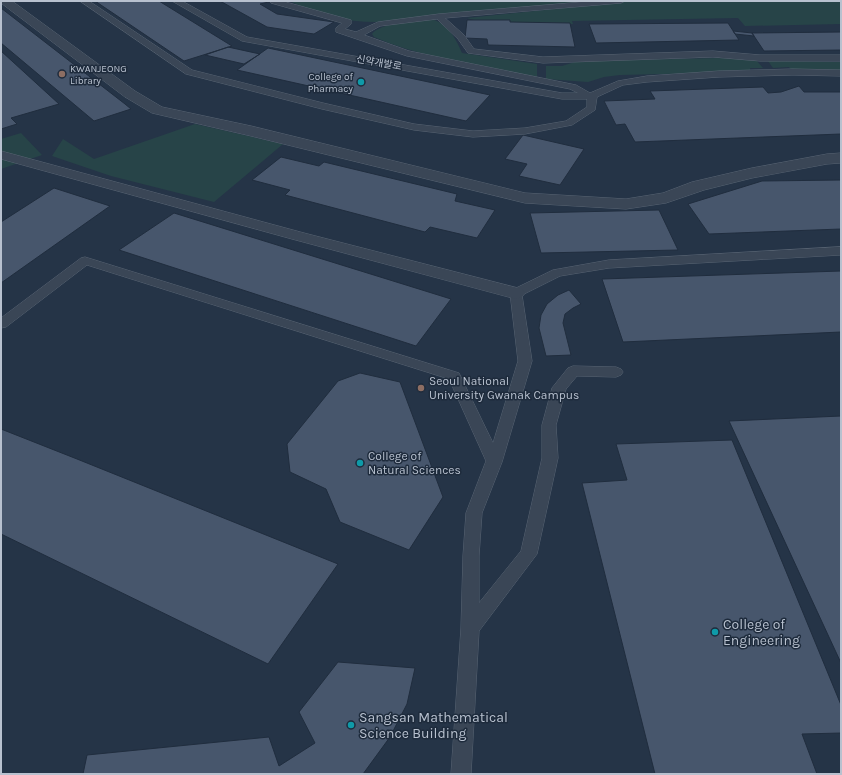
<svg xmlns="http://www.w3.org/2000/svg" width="842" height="775" viewBox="0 0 842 775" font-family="Karla,'Noto Sans KR',sans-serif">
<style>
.green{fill:#274448}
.building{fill:#47566c;stroke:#202d3e}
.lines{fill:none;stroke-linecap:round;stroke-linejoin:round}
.service-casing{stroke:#586473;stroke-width:1}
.pedestrian-casing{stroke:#586473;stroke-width:1}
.minor-casing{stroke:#586473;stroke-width:1}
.service{fill:#3a4656;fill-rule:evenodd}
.pedestrian{fill:#3a4656;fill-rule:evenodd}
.minor{fill:#3a4656;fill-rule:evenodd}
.education-dot{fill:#8d6e63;stroke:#1e2b3c;stroke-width:1.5}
.culture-dot{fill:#0f9aa8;stroke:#1e2b3c;stroke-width:1.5}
.labels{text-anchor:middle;stroke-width:3;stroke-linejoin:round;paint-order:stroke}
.far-street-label{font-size:10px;fill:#b8c1cf;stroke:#1e2b3c}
.far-poi-label{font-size:10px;fill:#b8c1cf;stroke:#1e2b3c;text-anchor:start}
.poi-label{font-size:12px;fill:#b8c1cf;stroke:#1e2b3c;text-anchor:start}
.near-poi-label{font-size:14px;fill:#b8c1cf;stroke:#1e2b3c;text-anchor:start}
</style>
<rect width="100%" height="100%" fill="#253447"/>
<path class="green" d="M290 1H597L376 22C346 22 316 15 290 1Z
M632 1H841V24L745 26 738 18 572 21 573 24 491 25 467 18Z
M427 18C446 21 455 36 462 53L537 64V77C482 66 425 59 374 37L372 34C380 23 414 21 427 18Z
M721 58 756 60 763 68H750L751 72 620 75 604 77 588 82 546 79V66H562L578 61Z
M768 61 841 62V71L791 70 789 67 773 68Z
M195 124 283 144 214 202 111 176 52 156 63 139 94 159Z
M21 133 42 155 1 169V139Z"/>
<path class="building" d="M95 1H159L232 46 184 61Z
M220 1H273L260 4 277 14 334 22 314 34 267 27Z
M1 8 125 104 131 109 94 121 1 43Z
M467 20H510V22L570 23 575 47 488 45 487 39 465 38Z
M728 23 739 40 596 43 589 24Z
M733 31 752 33 754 36 735 34Z
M841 32V50L764 51 752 33Z
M228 47 260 54 244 64 205 55Z
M268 48 490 95 466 121 237 70Z
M1 51 59 104 11 118 17 124 1 129Z
M799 86 804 92H841V134L635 142 625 124 616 125 604 101 655 99 650 91 763 87 768 93 781 92Z
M523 135 584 149 560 185 519 176 527 164 505 159Z
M281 157 319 166 324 162 457 194 455 201 495 210 477 238 430 227 425 232 285 195 290 190 252 180Z
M841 180V229L709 234 688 204 762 181Z
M54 188 110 206 1 283V222Z
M659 210 678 250 541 253 530 213Z
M174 213 406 285 451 299 416 346 119 250Z
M841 271V332L623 342 602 279Z
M569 290 581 304 573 308 565 314 563 323 571 355 546 356 539 328 541 315 547 304 558 295Z
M360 373 400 382 443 497 409 550 340 522 326 489 290 472 287 444 338 381Z
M841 416V663L729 421Z
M1 429 77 459 338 564 268 664 1 534Z
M732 440 841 705V733L802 734 817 774H655L582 483 627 480 616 444Z
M338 662 415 668 407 704 390 737 363 774H83L87 755 269 737 279 766 315 743 299 712Z"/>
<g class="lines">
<defs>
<path id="service" d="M80 1H89L192 70 323 103 414 124 473 131 525 128 566 121 587 107V99H562L242 41 172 1H182L247 37 562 93H578L570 89 407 56 336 32V28L342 23 271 3 270 1H282L351 20V24L345 29 356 32 378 22 439 14 594 1H625L621 3 445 18 464 35 474 49 543 57 713 51 760 55H841V61H760L713 57 543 63 468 53 458 39 437 19 380 26 364 35 409 51 576 85 590 93 618 81 647 76 719 71 793 69 841 70V76L793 75 719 77 647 82 623 85 597 97 595 110 572 125 525 134 473 137 414 130 322 109 186 74Z
M841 247V255L609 268 560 276 522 295 532 361 502 462 482 513 479 556V603L521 551 542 458V425L552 388 568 368 573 366 616 367 621 369 623 372 621 375 616 377 577 376 566 389 556 425 558 458 537 554 479 631 471 774H451L461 628 463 556 466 513 486 461 449 379 87 265 6 327 1 328V318L81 258 85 257 459 373 493 443 518 361 510 293 512 290 553 270 609 260Z"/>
<path id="pedestrian" d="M1 1H12L135 91 136 94 135 97H125L1 3Z
M1 151 304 233 522 289 525 293 522 297 516 299 292 239 1 159Z"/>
<path id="minor" d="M130 90 135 91 162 107 251 126 525 193 626 199 663 193 692 182 752 168 827 154 841 153V163L827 164 752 178 704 190 666 203 626 209 525 203 251 136 152 113 125 97 123 94 125 91Z"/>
</defs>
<use href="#service" class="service-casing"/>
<use href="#pedestrian" class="pedestrian-casing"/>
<use href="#minor" class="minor-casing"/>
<use href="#service" class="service"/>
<use href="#pedestrian" class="pedestrian"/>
<use href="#minor" class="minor"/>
</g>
<g class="education-dot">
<circle cx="62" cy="74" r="4"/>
<circle cx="421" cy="388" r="4"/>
</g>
<g class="culture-dot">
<circle cx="361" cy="82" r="4"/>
<circle cx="360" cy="463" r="4"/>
<circle cx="715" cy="632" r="4"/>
<circle cx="351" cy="725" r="4"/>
</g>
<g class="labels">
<g class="far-street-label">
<text transform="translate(379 62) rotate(10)" y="4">신약개발로</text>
</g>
<g class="far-poi-label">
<text x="70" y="72">KWANJEONG<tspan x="70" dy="12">Library</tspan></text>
<text x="353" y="80" text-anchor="end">College of<tspan x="353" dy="12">Pharmacy</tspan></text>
</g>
<g class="poi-label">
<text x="429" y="385">Seoul National<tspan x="429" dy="14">University Gwanak Campus</tspan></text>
<text x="368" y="460">College of<tspan x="368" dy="14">Natural Sciences</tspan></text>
</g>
<g class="near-poi-label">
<text x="723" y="629">College of<tspan x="723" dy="16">Engineering</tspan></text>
<text x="359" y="722">Sangsan Mathematical<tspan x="359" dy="16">Science Building</tspan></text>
</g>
</g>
<rect width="842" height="775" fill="none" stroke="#b8c1cf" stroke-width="4"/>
</svg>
